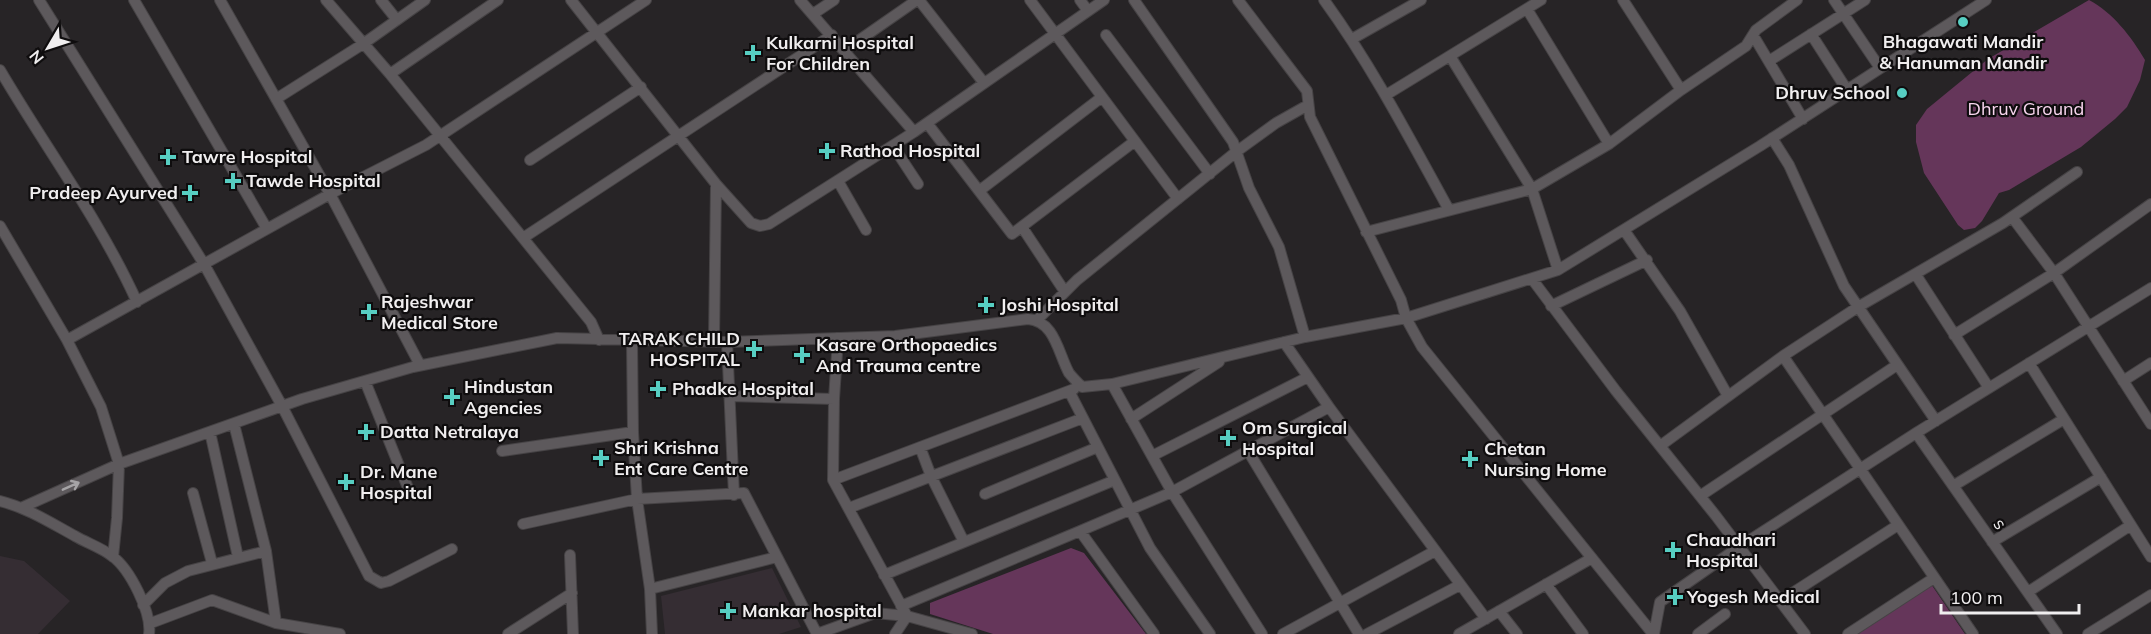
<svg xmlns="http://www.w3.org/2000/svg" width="2151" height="634" viewBox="0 0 2151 634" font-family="Mulish,sans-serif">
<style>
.built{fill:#352d33}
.green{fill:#65365a}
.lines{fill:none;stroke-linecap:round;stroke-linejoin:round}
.minor-casing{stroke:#464345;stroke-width:12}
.minor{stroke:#5d595c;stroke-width:10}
.oneway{stroke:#a6a4a6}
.poi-dot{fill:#57cec2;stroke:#0f0d0e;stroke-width:2}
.labels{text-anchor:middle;stroke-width:4.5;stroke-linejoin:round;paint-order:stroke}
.poi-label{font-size:18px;font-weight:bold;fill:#f0eeef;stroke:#0f0d0e;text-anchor:start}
.park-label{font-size:18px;fill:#f8d5ee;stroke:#0f0d0e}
.street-label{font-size:18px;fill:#f0eeef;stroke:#0f0d0e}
</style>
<rect width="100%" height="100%" fill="#272426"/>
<path class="built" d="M0 556 24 561 70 601 38 634H0Z
M772 568 801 627 779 634H665L661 596Z"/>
<path class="green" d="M2089 0C2113 13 2131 36 2145 60L2140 80 2127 107 2115 119 2081 147 2009 190 1999 193 1982 221 1975 228 1964 230 1958 225 1924 173 1916 142V125L1927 109 1988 59Z
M1071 548 1084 553 1146 634H993L930 614V603Z
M1931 584 1965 634H1855Z"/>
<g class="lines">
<defs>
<path id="minor" d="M39 0 204 264 282 406 369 576 381 583 389 581 452 549
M134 0 267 229
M220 0 330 194 420 365
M326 0 390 74 591 322 599 340
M381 0 397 20
M571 0 716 184 714 342
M800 0 914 132
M919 0 984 83
M1030 0 1178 199
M1080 0 1088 11
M1134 0 1233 142 1249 188 1279 247 1305 337
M1238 0 1307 91 1310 117 1401 300 1406 318 1422 347 1653 634
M1324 0C1372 66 1410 139 1449 210
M1623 0 1681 90
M1834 0 1880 68
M1527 9 1609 144
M813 14 834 0
M1811 34 1847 90
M1106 35 1210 174
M1753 35 1803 119
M1352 39 1421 0
M845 50 917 0
M1450 56 1532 189 1558 270
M1769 61 1865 0
M0 70C45 147 100 220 137 302
M390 74 498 0
M1386 95 1541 0
M276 99 363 44 425 0
M927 123 1012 234 1135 141
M1772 138 1789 165 1844 286 1936 421
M893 146 918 184
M530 160 641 87
M838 181 866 230
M716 184 751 223 760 226 769 224 914 132 1104 0
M979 191 1102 97
M2012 217 2054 273 2151 424
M0 226 67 340 101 407 119 464 117 518 113 557
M1022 227 1065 292
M1624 230 1680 311 1728 396
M1366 232 1532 189 1609 144 1681 90 1746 46 1756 30 1797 0
M523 238 832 35
M1916 275 1989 388
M1532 279 1616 391 1716 516 1805 634
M1551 306 1647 260
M1038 319 1077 280 1236 152 1276 123 1308 105
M1954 335 2054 273 2151 204
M838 338 834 399 833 480 907 616 895 634
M67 340 330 194 426 145 646 0
M727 342 734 495
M1284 342 1329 407 1486 619
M1783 356 1858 307 2003 223 2077 172
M2029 363 2151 557
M365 381 408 488
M2123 381 2151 363
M1112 384 1172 492 1262 634
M1069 391 1150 548 1210 634
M729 396 834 399
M1131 419 1219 362
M234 424 266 551 276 623
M210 432 238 557
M1916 433 2057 634
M1660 446 1783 356 1973 634
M920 447 931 476 964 542
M502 451 633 432
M1248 451 1359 634
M1152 456 1308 377
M833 480 1074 389
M1953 486 2064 419
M193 493 212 563
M985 494 1098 447
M1700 496 1897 365
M0 501C28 508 51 523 75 536 87 543 102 548 112 556 130 569 152 613 149 634
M23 507 119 464 302 399 413 367 557 338 727 342 895 336 1028 319C1055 321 1058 353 1069 373 1073 378 1078 383 1082 387L1112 384 1305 337 1406 318 1558 270 1760 146 1986 0
M849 508 1083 418
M523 524 637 499 633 432 632 341
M1992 542 2101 477
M570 555 573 634
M884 575 1115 480
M1546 584 1583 634
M650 589 777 557
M2028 592 2131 525
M1780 601 1898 525
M143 605 165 583 188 571 266 551
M901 606 1080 531
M1499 611 1517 634
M151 623 212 600 276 623 340 634
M508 634 572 593
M652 634 650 589 637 499 744 493 817 634
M817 634 875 613 907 616 972 634
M1154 634 1080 531 1172 492 1329 407
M1283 634 1435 551
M1367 634 1460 585
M1459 634 1592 558
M1654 634 1660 602 1739 547 1916 433 2151 288
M1698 634 1725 614
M1848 634 1934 578
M2088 634 2151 595"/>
</defs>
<use href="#minor" class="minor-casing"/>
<use href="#minor" class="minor"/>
</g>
<defs><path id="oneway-shaft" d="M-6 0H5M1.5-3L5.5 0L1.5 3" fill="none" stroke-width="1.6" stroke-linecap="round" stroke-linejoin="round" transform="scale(1.5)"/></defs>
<use class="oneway" href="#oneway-shaft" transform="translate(71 486) rotate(-24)"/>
<g class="poi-dot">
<circle cx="1963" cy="22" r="6"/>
<path d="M750 44h6v6h6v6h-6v6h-6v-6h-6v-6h6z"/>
<circle cx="1902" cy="93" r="6"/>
<path d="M824 142h6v6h6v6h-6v6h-6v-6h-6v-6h6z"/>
<path d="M165 148h6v6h6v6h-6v6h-6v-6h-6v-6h6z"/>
<path d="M230 172h6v6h6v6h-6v6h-6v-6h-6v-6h6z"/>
<path d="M187 184h6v6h6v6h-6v6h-6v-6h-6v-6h6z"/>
<path d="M983 296h6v6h6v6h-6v6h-6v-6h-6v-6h6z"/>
<path d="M366 303h6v6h6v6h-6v6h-6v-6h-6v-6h6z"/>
<path d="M751 340h6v6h6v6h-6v6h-6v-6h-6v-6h6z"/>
<path d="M799 346h6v6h6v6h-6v6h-6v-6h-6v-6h6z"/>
<path d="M655 380h6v6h6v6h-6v6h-6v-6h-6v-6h6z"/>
<path d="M449 388h6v6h6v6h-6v6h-6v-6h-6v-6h6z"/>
<path d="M363 423h6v6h6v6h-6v6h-6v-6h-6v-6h6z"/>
<path d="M1225 429h6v6h6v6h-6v6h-6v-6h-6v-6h6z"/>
<path d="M598 449h6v6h6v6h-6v6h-6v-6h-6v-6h6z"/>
<path d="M1467 450h6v6h6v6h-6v6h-6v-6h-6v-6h6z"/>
<path d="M343 473h6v6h6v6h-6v6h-6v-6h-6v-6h6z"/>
<path d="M1670 541h6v6h6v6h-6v6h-6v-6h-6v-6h6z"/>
<path d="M1672 588h6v6h6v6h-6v6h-6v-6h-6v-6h6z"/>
<path d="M725 602h6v6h6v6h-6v6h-6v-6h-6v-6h6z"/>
</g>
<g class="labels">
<g class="poi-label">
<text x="1963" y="48" text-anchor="middle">Bhagawati Mandir<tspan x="1963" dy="21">&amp; Hanuman Mandir</tspan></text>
<text x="766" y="49">Kulkarni Hospital<tspan x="766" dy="21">For Children</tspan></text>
<text x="1890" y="99" text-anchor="end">Dhruv School</text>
<text x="840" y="157">Rathod Hospital</text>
<text x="182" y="163">Tawre Hospital</text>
<text x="246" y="187">Tawde Hospital</text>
<text x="178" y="199" text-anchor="end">Pradeep Ayurved</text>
<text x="381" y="308">Rajeshwar<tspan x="381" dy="21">Medical Store</tspan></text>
<text x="1000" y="311">Joshi Hospital</text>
<text x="740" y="345" text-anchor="end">TARAK CHILD<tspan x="740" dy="21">HOSPITAL</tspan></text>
<text x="816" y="351">Kasare Orthopaedics<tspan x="816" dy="21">And Trauma centre</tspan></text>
<text x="464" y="393">Hindustan<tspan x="464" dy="21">Agencies</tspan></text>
<text x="672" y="395">Phadke Hospital</text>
<text x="1242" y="434">Om Surgical<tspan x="1242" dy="21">Hospital</tspan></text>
<text x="380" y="438">Datta Netralaya</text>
<text x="614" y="454">Shri Krishna<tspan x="614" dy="21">Ent Care Centre</tspan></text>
<text x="1484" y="455">Chetan<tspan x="1484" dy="21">Nursing Home</tspan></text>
<text x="360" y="478">Dr. Mane<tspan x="360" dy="21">Hospital</tspan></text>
<text x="1686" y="546">Chaudhari<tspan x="1686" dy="21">Hospital</tspan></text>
<text x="1687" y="603">Yogesh Medical</text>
<text x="742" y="617">Mankar hospital</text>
</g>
<g class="park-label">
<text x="2026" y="115">Dhruv Ground</text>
</g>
<g class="street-label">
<text transform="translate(2000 524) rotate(55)" y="6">s</text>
</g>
</g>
<g transform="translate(48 48) rotate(231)" stroke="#0f0d0e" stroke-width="4.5" paint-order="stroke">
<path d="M0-4.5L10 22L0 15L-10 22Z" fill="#f0eeef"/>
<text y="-9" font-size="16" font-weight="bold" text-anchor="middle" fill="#f0eeef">N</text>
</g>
<path d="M1941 604v9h138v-9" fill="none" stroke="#f0eeef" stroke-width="3"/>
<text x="1950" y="604" font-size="18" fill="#f0eeef" stroke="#0f0d0e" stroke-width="4.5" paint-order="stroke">100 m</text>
</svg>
